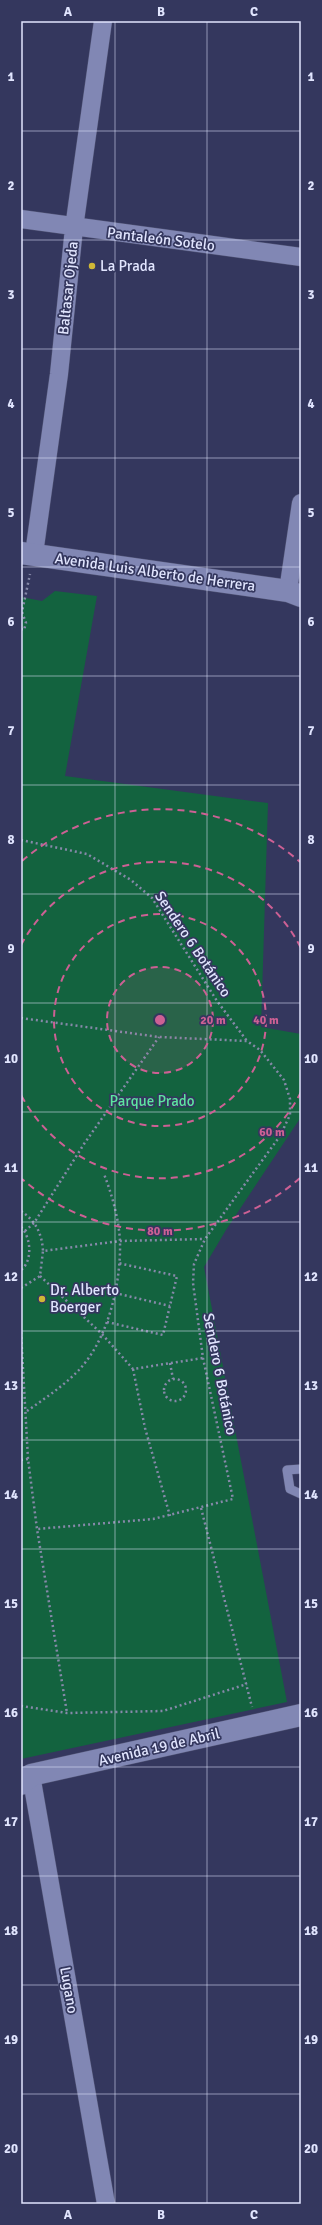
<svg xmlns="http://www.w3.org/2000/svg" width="322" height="2225" viewBox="0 0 322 2225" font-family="Signika,sans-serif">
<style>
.green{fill:#13633f}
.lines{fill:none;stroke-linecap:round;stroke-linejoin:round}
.service-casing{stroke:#4f5273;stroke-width:10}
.minor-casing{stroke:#4f5273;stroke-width:19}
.tertiary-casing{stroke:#4f5273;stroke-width:23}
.path{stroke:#8689a9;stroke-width:2.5;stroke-dasharray:2 3;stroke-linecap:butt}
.service{stroke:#8187b4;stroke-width:9}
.minor{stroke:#8187b4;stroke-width:18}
.tertiary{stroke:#8187b4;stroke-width:22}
.grid{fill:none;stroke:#e1e5fe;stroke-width:1;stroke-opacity:0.55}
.ring{fill:none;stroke:#cd6094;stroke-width:2;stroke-dasharray:7 5}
.poi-dot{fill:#d0b836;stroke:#34375e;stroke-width:1.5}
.labels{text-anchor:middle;stroke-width:3.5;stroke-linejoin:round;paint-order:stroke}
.street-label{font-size:15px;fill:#e1e5fe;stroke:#34375e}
.poi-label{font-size:15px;fill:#e1e5fe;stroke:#34375e;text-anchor:start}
.park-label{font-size:15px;fill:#5de5a0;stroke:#34375e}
.centre{fill:#cd6094;stroke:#34375e;stroke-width:2}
.ring-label{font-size:12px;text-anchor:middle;font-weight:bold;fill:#cd6094;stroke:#34375e;stroke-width:3.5;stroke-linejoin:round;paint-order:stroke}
.neatline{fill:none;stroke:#e1e5fe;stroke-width:1.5}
.grid-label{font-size:13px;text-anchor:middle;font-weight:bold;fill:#e1e5fe}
</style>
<rect width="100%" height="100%" fill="#34375e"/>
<path class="green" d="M55 591 97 596 65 776 268 803 261 1027 301 1034V1117L226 1230 204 1267 287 1702 21 1759V597L42 601Z"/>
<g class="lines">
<defs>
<path id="service" d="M301 1469 287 1470 290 1489 301 1494"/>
<path id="minor" d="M21 219 301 257
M34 554 59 374 74 228 103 21
M288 591 301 503
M21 1776 31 1775 106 2204"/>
<path id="tertiary" d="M21 553 288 591 301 596
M21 1784 31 1775 301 1715"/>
</defs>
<use href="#service" class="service-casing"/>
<use href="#minor" class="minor-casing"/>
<use href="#tertiary" class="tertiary-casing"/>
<path class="path" d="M21 629 24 630 26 623 22 612 30 574
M21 840 87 854 131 880 152 898 217 1001 247 1041
M21 1018 159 1037 247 1041 260 1050 284 1080 290 1099V1115L280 1136 205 1239 194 1264 193 1283 203 1358 233 1499 153 1519 37 1529
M21 1211C36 1221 42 1234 43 1251L120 1241 205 1239
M21 1227C31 1237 33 1261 21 1270
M25 1231 34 1223 84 1144 159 1037
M40 1276 102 1334 133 1369 203 1358
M21 1288 40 1276 43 1251
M115 1293 170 1306
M107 1322 163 1335 177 1276 118 1263
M21 1332 28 1459 37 1529 67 1713
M170 1363 173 1379
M133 1369 145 1428 170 1516
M164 1390a11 11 0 1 1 22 0a11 11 0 1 1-22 0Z
M27 1411C44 1399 62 1387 77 1372 108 1341 121 1284 120 1242 119 1219 112 1195 104 1174
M21 1460 28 1459
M201 1508 252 1707
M21 1706 67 1713 163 1711 247 1684"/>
<use href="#service" class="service"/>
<use href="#minor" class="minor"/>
<use href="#tertiary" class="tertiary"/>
</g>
<path class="grid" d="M115 21V2204M207 21V2204M21 131H301M21 240H301M21 349H301M21 458H301M21 567H301M21 676H301M21 785H301M21 894H301M21 1003H301M21 1112H301M21 1222H301M21 1331H301M21 1440H301M21 1549H301M21 1658H301M21 1767H301M21 1876H301M21 1985H301M21 2094H301"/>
<circle cx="160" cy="1020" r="53" fill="#cd6094" fill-opacity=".12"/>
<g class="ring">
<circle cx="160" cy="1020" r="53"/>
<circle cx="160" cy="1020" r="106"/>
<path d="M301 1092A158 158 0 0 1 21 1095M21 945A158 158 0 0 1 301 948"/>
<path d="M300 1178A211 211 0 0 1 22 1179M22 861A211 211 0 0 1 300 862"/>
</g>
<g class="poi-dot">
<circle cx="92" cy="266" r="4"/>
<circle cx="42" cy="1299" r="4"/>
</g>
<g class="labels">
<g class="street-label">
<text transform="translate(161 239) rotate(7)" y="5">Pantaleón Sotelo</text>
<text transform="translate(68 288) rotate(-84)" y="5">Baltasar Ojeda</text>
<text transform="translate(155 572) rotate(8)" y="5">Avenida Luis Alberto de Herrera</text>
<text transform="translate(193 944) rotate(56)" y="5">Sendero 6 Botánico</text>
<text transform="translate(220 1374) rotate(79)" y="5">Sendero 6 Botánico</text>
<text transform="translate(159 1747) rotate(-13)" y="5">Avenida 19 de Abril</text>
<text transform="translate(69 1990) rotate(80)" y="5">Lugano</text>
</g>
<g class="poi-label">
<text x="100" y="271">La Prada</text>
<text x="50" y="1295">Dr. Alberto<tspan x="50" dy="17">Boerger</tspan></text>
</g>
<g class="park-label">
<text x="152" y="1106">Parque Prado</text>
</g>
</g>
<circle cx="160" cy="1020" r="6" class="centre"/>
<g class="ring-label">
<text x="213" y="1024">20 m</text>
<text x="266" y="1024">40 m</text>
<text x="272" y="1136">60 m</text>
<text x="160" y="1235">80 m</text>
</g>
<rect width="322" height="2225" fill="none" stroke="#34375e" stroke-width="44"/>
<rect x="22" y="22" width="278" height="2181" class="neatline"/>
<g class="grid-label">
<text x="68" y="16">A</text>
<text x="161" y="16">B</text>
<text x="254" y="16">C</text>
<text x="11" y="81">1</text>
<text x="311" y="81">1</text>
<text x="11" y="190">2</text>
<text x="311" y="190">2</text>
<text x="11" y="299">3</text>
<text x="311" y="299">3</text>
<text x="11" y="408">4</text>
<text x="311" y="408">4</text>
<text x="11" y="517">5</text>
<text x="311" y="517">5</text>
<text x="11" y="626">6</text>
<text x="311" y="626">6</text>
<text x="11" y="735">7</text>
<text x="311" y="735">7</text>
<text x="11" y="844">8</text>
<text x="311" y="844">8</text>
<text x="11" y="953">9</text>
<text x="311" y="953">9</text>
<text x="11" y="1063">10</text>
<text x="311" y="1063">10</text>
<text x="11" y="1172">11</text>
<text x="311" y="1172">11</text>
<text x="11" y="1281">12</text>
<text x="311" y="1281">12</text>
<text x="11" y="1390">13</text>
<text x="311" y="1390">13</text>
<text x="11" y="1499">14</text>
<text x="311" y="1499">14</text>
<text x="11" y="1608">15</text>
<text x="311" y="1608">15</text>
<text x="11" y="1717">16</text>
<text x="311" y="1717">16</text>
<text x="11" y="1826">17</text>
<text x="311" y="1826">17</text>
<text x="11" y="1935">18</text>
<text x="311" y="1935">18</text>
<text x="11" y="2044">19</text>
<text x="311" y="2044">19</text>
<text x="11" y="2153">20</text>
<text x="311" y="2153">20</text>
<text x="68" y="2219">A</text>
<text x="161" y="2219">B</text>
<text x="254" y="2219">C</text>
</g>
</svg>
